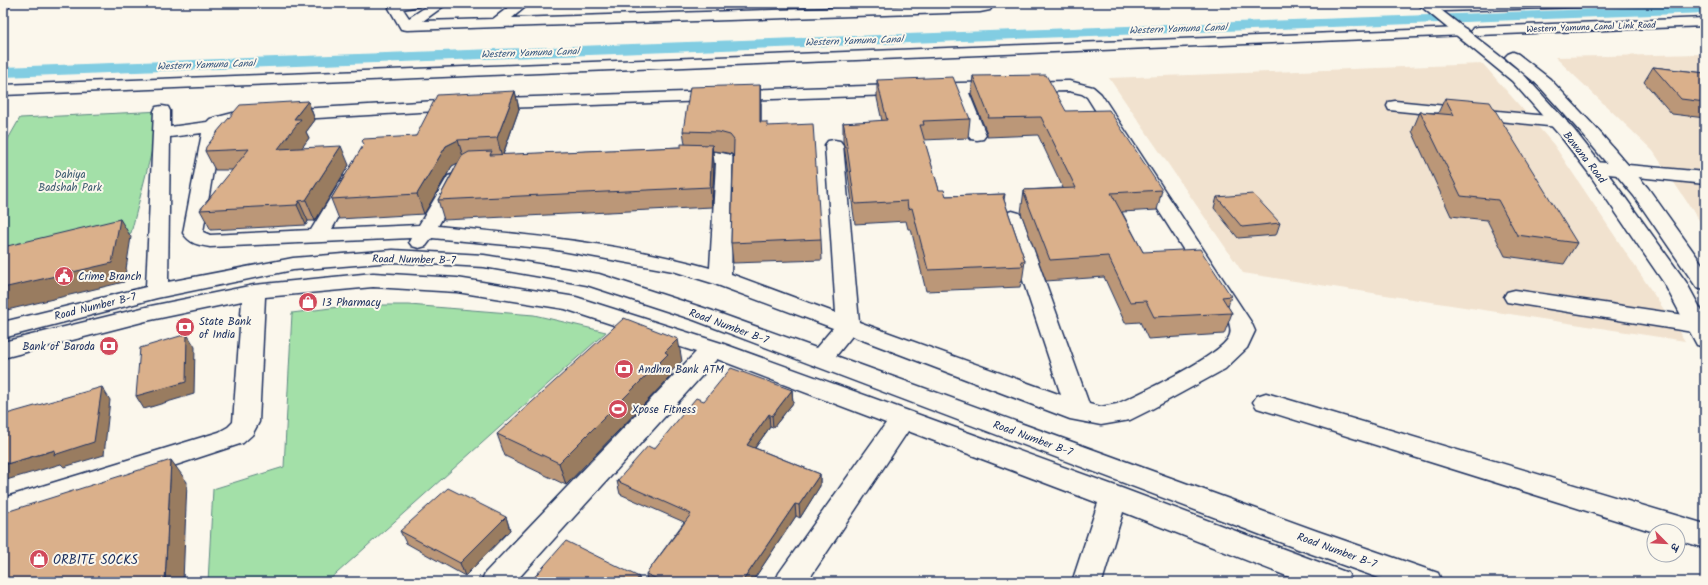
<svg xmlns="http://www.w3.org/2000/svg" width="1708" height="585" viewBox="0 0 1708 585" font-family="Kalam,'Playpen Sans Deva',sans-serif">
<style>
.built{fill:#f1e2cf}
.green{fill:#a3e0a8;stroke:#5f8883}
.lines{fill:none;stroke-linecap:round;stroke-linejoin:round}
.canal{fill:#82cde2;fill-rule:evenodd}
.minor-casing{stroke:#1b2f5e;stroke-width:3}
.major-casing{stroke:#1b2f5e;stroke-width:3}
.minor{fill:#fbf7ec;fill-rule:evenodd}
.major{fill:#fbf7ec;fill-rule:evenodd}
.wall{fill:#bb9778;stroke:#1b2f5e}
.shaded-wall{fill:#997b61;stroke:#1b2f5e}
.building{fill:#dab08b;stroke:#1b2f5e}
.labels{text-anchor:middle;stroke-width:4;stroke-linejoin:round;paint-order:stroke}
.far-street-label{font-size:9px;fill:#1b2f5e;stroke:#fbf7ec}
.far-water-label{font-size:10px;font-style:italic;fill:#35567f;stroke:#fbf7ec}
.street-label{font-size:11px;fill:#1b2f5e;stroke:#fbf7ec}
.park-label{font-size:11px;fill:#3d5b70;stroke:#fbf7ec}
.poi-label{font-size:11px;fill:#1b2f5e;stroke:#fbf7ec;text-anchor:start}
.near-poi-label{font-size:13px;fill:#1b2f5e;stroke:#fbf7ec;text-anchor:start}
</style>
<rect width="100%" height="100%" fill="#fbf7ec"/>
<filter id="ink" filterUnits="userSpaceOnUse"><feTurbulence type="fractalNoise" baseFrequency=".025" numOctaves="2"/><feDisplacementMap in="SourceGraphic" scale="8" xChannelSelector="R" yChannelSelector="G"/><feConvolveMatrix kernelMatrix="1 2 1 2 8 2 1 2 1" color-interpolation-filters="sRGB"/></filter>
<g filter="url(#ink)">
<path class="built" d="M1705 54V229L1653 151 1555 57Z
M1483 64 1554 145 1685 341 1243 273 1109 78Z"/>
<path class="green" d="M162 111 131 233 3 264V148L20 118Z
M354 305H409L534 315 606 332 327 582H208L213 489 284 467 292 313Z"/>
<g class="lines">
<path class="canal" d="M1705 5V13L3 77V67Z"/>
<defs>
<path id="minor" d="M3 3H11L8 7 3 8Z
M393 3H421L419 6 403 9 409 18 432 3H448L423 21 493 19 514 3H530L512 18 995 3 990 10 980 12 407 30 401 29 389 8Z
M1444 3H1587L1585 6 1580 7 1444 11 1439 10 1437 7 1439 4Z
M1705 18V26L1478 35 1473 34 1471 31 1473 28 1478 27Z
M1461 28 1466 29 1468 32 1466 35 3 95V85Z
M1069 81 1093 87 1101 94 1251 322 1255 331 1247 348 1225 369 1150 410 1130 420 1101 425 1070 419 852 336 836 356 1317 531 1438 573 1442 582H1390L1298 549 694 320 587 285 484 267 393 262 293 270 157 298 3 338V322L146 287 154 111 156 107 162 106 168 107 170 111V127L207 122 210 119 233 113 471 99 959 83ZM1069 91 1082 94 1087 97 1229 322C1230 328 1232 331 1229 337 1220 356 1139 394 1117 404L1101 407 1089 404 1022 217 1019 213 1012 211 1005 213 1002 217 1061 395 859 322 843 145 840 141 834 140 828 141 825 145 836 313 731 274 734 159 731 155C715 151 694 149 678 153L675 157 678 161 716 163 710 268C622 243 529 235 438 226L464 180 462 176 455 174 448 176 419 225 332 229 359 181 357 177 350 175 343 177 311 230 210 235 203 232 220 128 234 123 471 109 953 93 968 135 971 139 977 140 983 139 986 135 969 93ZM202 133 183 233C190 244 198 245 210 247L411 238 409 242 412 246 419 248 426 246 432 238 551 249 673 271 712 283 833 328 816 348 710 310 599 274 484 255 393 250 293 258 168 282 170 137Z
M1395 101 1558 117 1564 118 1567 122 1564 126 1558 127 1389 110 1387 106 1389 102Z
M1595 162 1705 172V184L1589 172 1586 168 1589 164Z
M373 273 457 278 576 297 721 343 1124 489 1348 573 1352 582H1302L1123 512 1102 582H1072L1098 503 908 431 807 582H775L779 573 886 423 717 359 515 582H481L485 573 696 352 565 309 457 292 373 287 265 297 259 422 252 435 243 443 3 522V498L219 432 228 427 233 422 242 301 146 321 3 358V342L146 307 254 285Z
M1515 290 1705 318V334L1507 302 1504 297 1507 292Z
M1266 393 1705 524V548L1678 540V531H1654V532L1257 408 1253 402 1257 396Z"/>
<path id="major" d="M1417 3H1432L1524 75 1574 130 1601 164 1686 282 1705 317V347L1697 345 1664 283 1588 172 1562 138 1512 81Z
M1513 52 1518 54 1550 79 1596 128 1648 188 1705 268V290L1697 288 1634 196 1584 136 1538 85 1508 60 1505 57 1508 54Z"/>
</defs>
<use href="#minor" class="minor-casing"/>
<use href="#major" class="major-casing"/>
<use href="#minor" class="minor"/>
<use href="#major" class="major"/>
</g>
<path class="wall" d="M1653 67 1705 73V118L1672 114 1644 82Z
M973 76 1066 111 1162 190 1157 210 1122 212 1143 252 1231 296 1228 307 1232 313 1224 334 1148 339 1140 322 1125 323 1104 277 1046 281 1021 213 1024 190 1063 188 1038 135 987 137V133L971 94Z
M877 80 970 119 968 138 924 140 939 190 946 196 1005 194 1004 200 1025 261 1022 282H1021L1020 287 926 291 911 229H908L906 221 855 224 844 145 843 142V123L882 121 877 98Z
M515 91 519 109 503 155 681 147 685 144 683 131 761 103V122L767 126 821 239 822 260 733 263 731 243 733 156 732 154 721 152 713 151 714 164 712 207 444 220 438 200 458 162 452 166 424 214 339 219 331 199 364 145 416 136Z
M1445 98 1577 243 1564 264 1505 256 1487 220 1451 216 1412 131 1420 112 1438 113Z
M308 101 315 120 306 132 309 138 301 148 349 165 315 221H308L306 225 211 230 200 210 233 170H215L205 151 217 133V132Z
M1217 197 1280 223 1276 235 1238 238 1214 208Z
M682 361 671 372V376L566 485 505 456 497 434Z
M792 390 793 403 773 428 770 427 755 448 820 474V486L800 518 796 516 752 582H647L646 574 684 522 620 494 617 481 654 449 704 401Z
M506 517 510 530 465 576 406 543 400 531Z"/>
<path class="shaded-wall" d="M760 85 761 103V141L760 122Z
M515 91 519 109 502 157 497 138Z
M308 101 315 120 306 132 309 138 287 169 278 149 294 119Z
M458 140 464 160 452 166 424 214 417 194 446 146Z
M712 145 714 164 712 207 710 187Z
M341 146 349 165 315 221 306 200Z
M299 201 308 221 306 225 297 205Z
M120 219 131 237 124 282 3 311V288Z
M187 334 195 347 194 394 144 409 136 396Z
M678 339 682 361 671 372V376L566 485 559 463 665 352Z
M102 387 110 400 104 455 64 467 61 464 3 481V465L55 450Z
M792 390 793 403 773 428 772 416Z
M769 414 770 427 748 457 747 445Z
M171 460 187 482 183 582H165Z
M820 474V486L800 518 799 505Z
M795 504 796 516 752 582H742Z
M506 517 510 530 465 576 460 563Z
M639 577 640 582H635Z"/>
<path class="building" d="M1653 67 1705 73V102L1681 99Z
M1046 75 1066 111 1109 110 1162 190 1111 193 1143 252 1200 249 1231 296 1222 297 1232 313 1154 317 1146 301 1130 302 1108 256 1050 260 1024 193H1025L1024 190 1076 188 1041 117 988 118 989 116 973 76Z
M953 77 970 119 923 121 924 125H920L939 190H944L946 196 1005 194 1003 197 1025 261H1021L1023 266 928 270 912 208 908 209 907 201 855 204 844 126 843 123 887 120 877 80Z
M760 85V122H767V126L813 124 821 239 731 243 734 140 730 135 719 132 683 131 690 87Z
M515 91 497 138 458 140 446 146 417 194 331 199 364 144 362 141 364 139 416 136 437 95Z
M1445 98 1490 102 1577 243 1517 235 1498 200 1461 196 1420 112 1454 115Z
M308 101 294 119H301L278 149 341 146 306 200 299 201 297 205 200 210 249 149 205 151 206 147 218 132H217L240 105Z
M681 144 712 145 710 187 438 200 462 156 469 152 492 151 490 155 681 147Z
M1253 194 1280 223 1242 227 1217 197Z
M120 219 112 263 3 288V247Z
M624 318 678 339 665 352 668 354 559 463 497 434Z
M187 334 186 382 136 396 140 348Z
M731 368 792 390 772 416 769 414 747 445 820 474 799 505 795 504 742 582H664L646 574 691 514 617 481 648 446 654 449 696 398 704 401Z
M102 387 94 442 54 455 55 450 3 465V415Z
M171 460 165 582H3V513Z
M448 488 506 517 460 563 400 531Z
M566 541 639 577 635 582H530Z"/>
</g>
<defs>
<symbol id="civic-disc" viewBox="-11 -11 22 22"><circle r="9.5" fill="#d1495b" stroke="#fbf7ec"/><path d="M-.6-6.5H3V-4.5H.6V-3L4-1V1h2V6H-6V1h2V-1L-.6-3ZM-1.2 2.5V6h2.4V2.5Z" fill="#fff"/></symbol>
<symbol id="shop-disc" viewBox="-11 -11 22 22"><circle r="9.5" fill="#d1495b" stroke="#fbf7ec"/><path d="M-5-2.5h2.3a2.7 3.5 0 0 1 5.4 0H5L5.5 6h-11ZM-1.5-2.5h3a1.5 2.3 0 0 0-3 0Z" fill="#fff"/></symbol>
<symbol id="bank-disc" viewBox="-11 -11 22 22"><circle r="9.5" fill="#d1495b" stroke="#fbf7ec"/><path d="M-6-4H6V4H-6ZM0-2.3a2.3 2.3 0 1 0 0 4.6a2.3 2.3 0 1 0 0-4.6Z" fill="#fff"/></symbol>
<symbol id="stadium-disc" viewBox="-11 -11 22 22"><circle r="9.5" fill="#d1495b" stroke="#fbf7ec"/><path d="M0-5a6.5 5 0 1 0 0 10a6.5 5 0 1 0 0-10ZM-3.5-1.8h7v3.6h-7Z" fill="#fff"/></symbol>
</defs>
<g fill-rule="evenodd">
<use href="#civic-disc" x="53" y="265" width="22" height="22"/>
<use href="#shop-disc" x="297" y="291" width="22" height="22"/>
<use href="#bank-disc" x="174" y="316" width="22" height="22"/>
<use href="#bank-disc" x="98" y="335" width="22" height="22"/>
<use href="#bank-disc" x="613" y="358" width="22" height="22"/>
<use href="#stadium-disc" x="607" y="398" width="22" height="22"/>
<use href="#shop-disc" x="28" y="548" width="22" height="22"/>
</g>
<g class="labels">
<g class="far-street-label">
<text transform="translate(1591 27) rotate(-2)" y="3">Western Yamuna Canal Link Road</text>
</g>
<g class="far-water-label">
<text transform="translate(1178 28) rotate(-2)" y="4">Western Yamuna Canal</text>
<text transform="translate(854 40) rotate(-2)" y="4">Western Yamuna Canal</text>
<text transform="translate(530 52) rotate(-2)" y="4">Western Yamuna Canal</text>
<text transform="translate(206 64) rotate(-2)" y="4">Western Yamuna Canal</text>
</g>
<g class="street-label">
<text transform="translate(1585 157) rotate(52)" y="4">Bawana Road</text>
<text transform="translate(414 259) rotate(1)" y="4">Road Number B-7</text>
<text transform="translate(95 306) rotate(-14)" y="4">Road Number B-7</text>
<text transform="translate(729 326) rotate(20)" y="4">Road Number B-7</text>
<text transform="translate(1033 438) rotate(20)" y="4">Road Number B-7</text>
<text transform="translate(1337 550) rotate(20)" y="4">Road Number B-7</text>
</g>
<g class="park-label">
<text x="70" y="178">Dahiya<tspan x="70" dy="13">Badshah Park</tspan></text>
</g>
<g class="poi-label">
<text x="78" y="280">Crime Branch</text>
<text x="322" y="306">13 Pharmacy</text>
<text x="199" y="325">State Bank<tspan x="199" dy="13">of India</tspan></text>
<text x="95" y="350" text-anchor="end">Bank of Baroda</text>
<text x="638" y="373">Andhra Bank ATM</text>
<text x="632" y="413">Xpose Fitness</text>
</g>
<g class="near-poi-label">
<text x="53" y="564">ORBITE SOCKS</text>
</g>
</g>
<rect width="1708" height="585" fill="none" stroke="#fbf7ec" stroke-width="16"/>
<rect x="8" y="8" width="1692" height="569" fill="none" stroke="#1b2f5e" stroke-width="1.5" filter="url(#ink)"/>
<g transform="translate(1666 543) rotate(114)"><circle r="19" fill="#fbf7ec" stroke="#a1a7b3"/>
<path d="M0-3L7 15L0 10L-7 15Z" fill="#d1495b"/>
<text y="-6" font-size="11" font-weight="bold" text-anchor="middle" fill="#1b2f5e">उ</text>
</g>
</svg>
